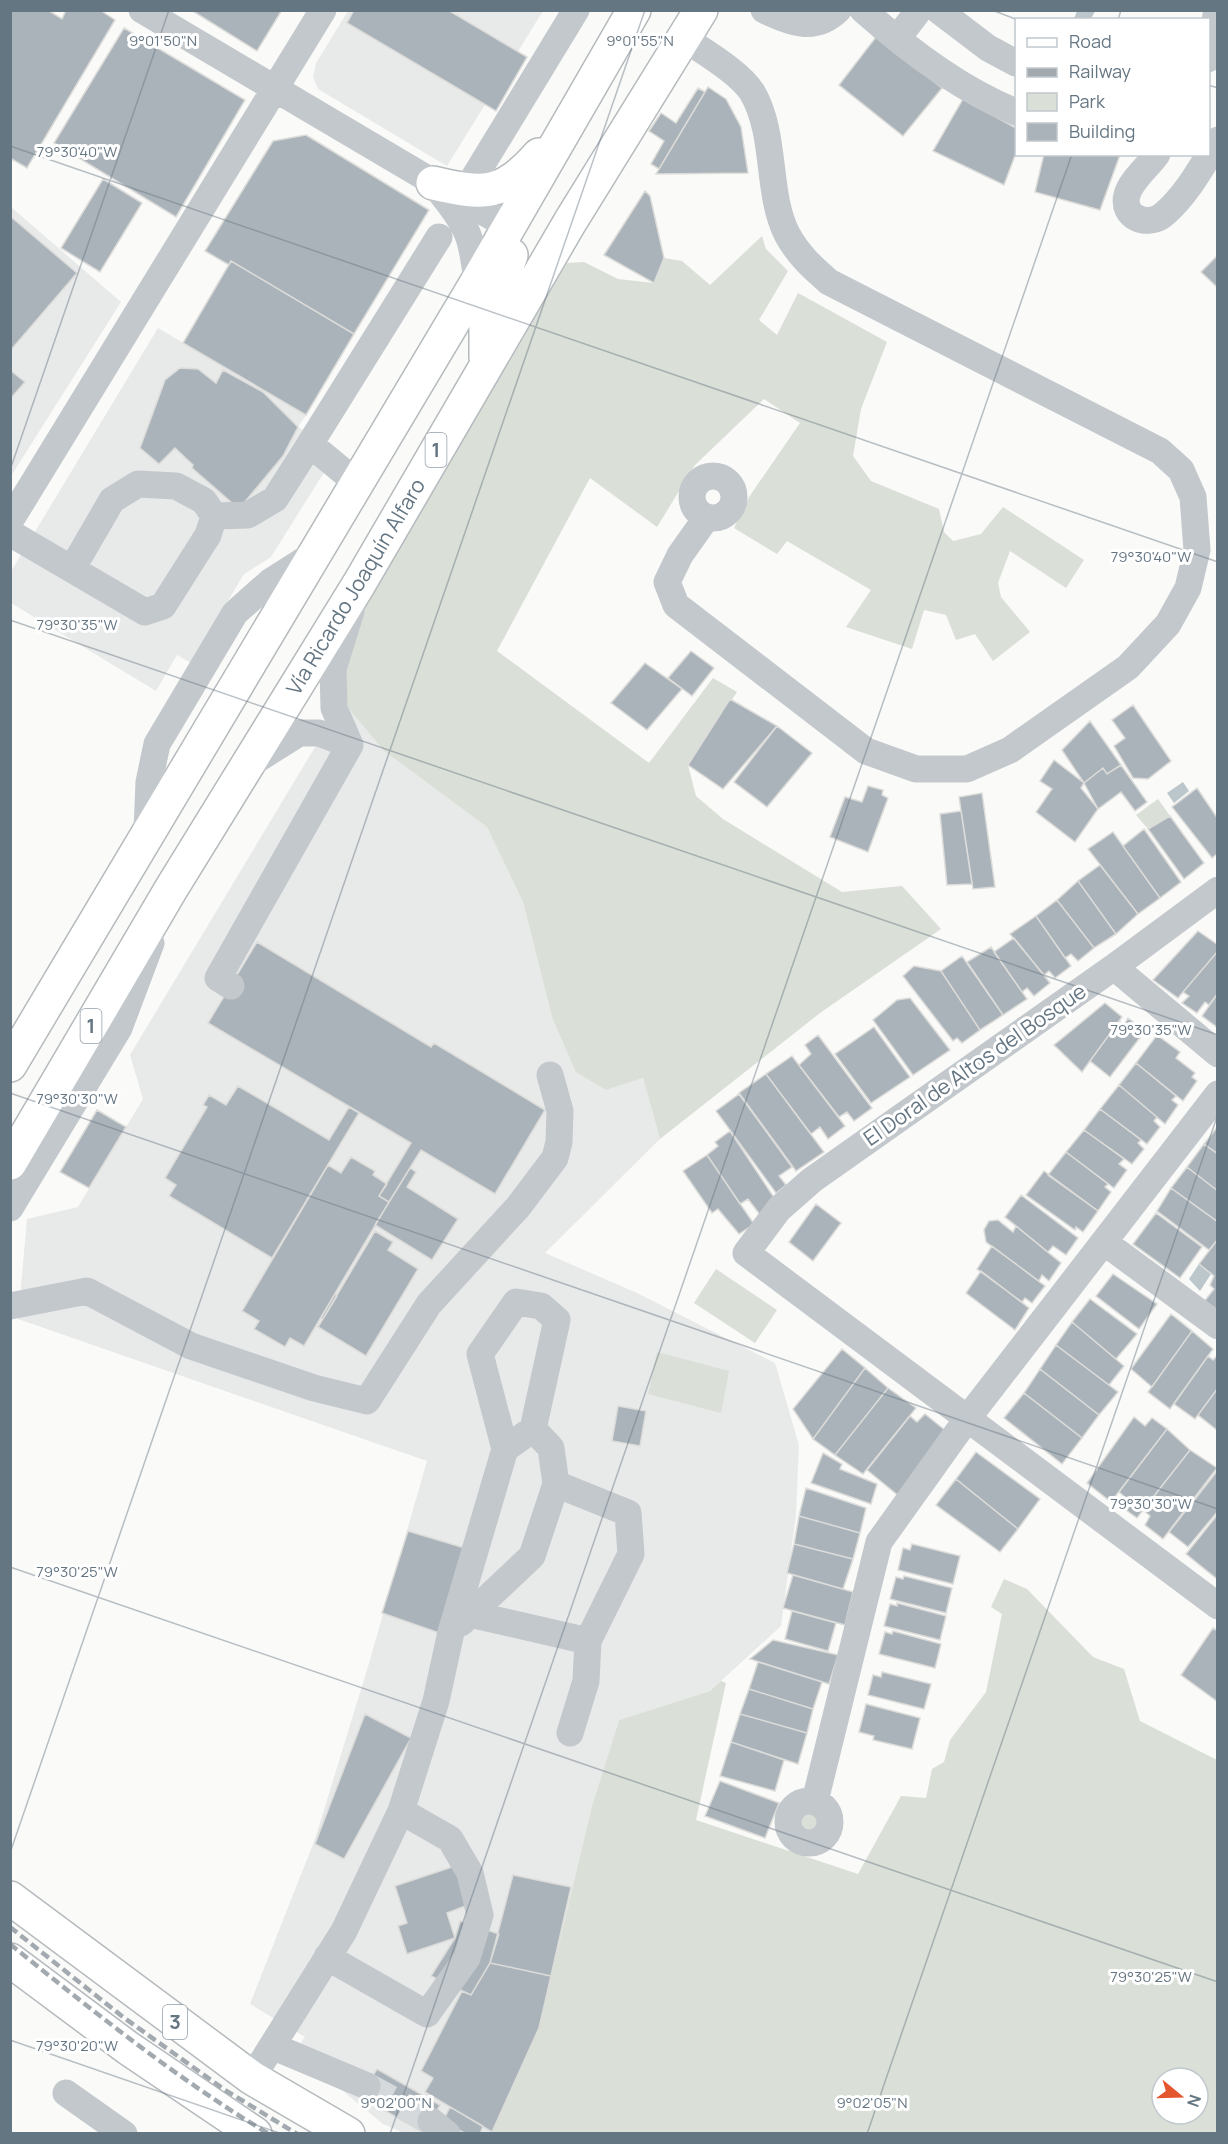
<svg xmlns="http://www.w3.org/2000/svg" width="1228" height="2144" viewBox="0 0 1228 2144" font-family="Manrope,sans-serif">
<style>
.built{fill:#e8e9e9}
.green{fill:#dadfd7;fill-rule:evenodd}
.water{fill:#bbc7cb}
.building{fill:#aab3b9;stroke:#dcdcda;stroke-width:1.5}
.lines{fill:none;stroke-linecap:round;stroke-linejoin:round}
.minor-tunnel{stroke:#d5d9db;stroke-width:27;stroke-dasharray:27 14;stroke-linecap:butt}
.major-casing{stroke:#b5babe;stroke-width:36}
.minor{stroke:#c3c8cc;stroke-width:27}
.major{stroke:#fff;stroke-width:33}
.rail{stroke:#a2aab0;stroke-width:4.5;stroke-dasharray:9 4.5;stroke-linecap:butt}
.ticks{fill:none;stroke:#657683;stroke-width:1.5;stroke-opacity:0.45}
.labels{text-anchor:middle;stroke-width:6;stroke-linejoin:round;paint-order:stroke}
.shield{fill:#fff;stroke:#939fa8;stroke-width:1.5}
.shield-label{font-size:20px;font-weight:bold;fill:#657683}
.street-label{font-size:21px;fill:#657683;stroke:#fff}
.ticks-label{font-size:15px;text-anchor:middle;fill:#657683;stroke:#fff;stroke-width:6;stroke-linejoin:round;paint-order:stroke}
</style>
<rect width="100%" height="100%" fill="#fafaf8"/>
<path class="built" d="M348 11H543L447 166 318 89 313 77 316 63Z
M11 207 121 302 11 476Z
M158 328 306 415 298 427 338 450 271 557 244 574 191 663 177 655 156 691 11 603 10 573Z
M349 709 384 751 487 827 523 902 552 1017 606 1090 643 1078 660 1139 545 1253 637 1293 775 1363 799 1445 796 1515 781 1626 710 1691 619 1720 592 1806 539 2028 492 2133H404L383 2124 343 2091 302 2068 284 2066 305 2037 250 2004 315 1839 367 1670 427 1461 18 1319 27 1219 78 1207 143 1099 130 1055 315 747Z"/>
<path class="green" d="M762 236 766 249 788 271 759 320 777 335 798 293 887 342 861 409 853 456 871 481 939 509 944 532 953 541 981 534 1003 507 1084 560 1066 588 1010 551 998 583 1001 597 1030 632 993 661 975 634 956 640 946 615 924 610 912 649 846 627 871 590 787 541 777 554 734 528 749 497 800 423 764 399 695 465 657 527 590 478 497 651 649 763 713 678 737 692 688 765 696 796 723 819 842 892 902 886 941 929 820 1013 660 1139 643 1078 606 1090 576 1072 552 1017 523 902 487 827 384 751 349 709 337 676 356 624 527 326 567 263 584 262 618 279 654 283 664 258 682 261 710 285Z
M1158 799 1170 816 1148 829 1136 815Z
M716 1269 777 1310 755 1343 694 1303Z
M657 1352 729 1371 721 1413 648 1394Z
M1004 1579 1027 1589 1093 1657 1124 1669 1140 1721 1217 1760V2133L492 2132 539 2028 592 1806 619 1720 710 1691 721 1681 726 1683 696 1820 858 1874 901 1796 926 1798 932 1769 944 1762 950 1740 986 1692 1002 1614 991 1607ZM1162 2078H1198V2114H1162Z
M794 1823a15 15 0 1 1 30 0a15 15 0 1 1-30 0Z"/>
<path class="water" d="M1077 11V10L1095 11 1091 19H1074Z
M1183 782 1189 791 1174 803 1167 793Z
M1199 1264 1211 1274 1200 1291 1189 1279Z"/>
<path class="building" d="M10 10H48L62 19 66 10H100L115 20 27 168 10 158Z
M191 10H282L257 51Z
M354 10H448L527 57 496 111 347 23Z
M124 28 245 100 176 217 54 143Z
M876 37 942 88 903 136 839 85Z
M708 87 726 99 741 127 748 173 656 174Z
M698 88 705 92 659 169 651 164 664 141 649 131 661 113 676 123Z
M963 99 1016 128V153L1004 185 933 151Z
M306 135 429 210 354 334 231 261 229 265 205 251 273 141Z
M1044 154 1120 155 1100 210 1035 192Z
M103 179 142 203 100 272 61 248Z
M645 191 650 196 664 258 654 283 604 255Z
M10 216 77 273 10 351Z
M1218 255V288L1201 272Z
M231 261 354 334 306 415 183 343Z
M180 368 198 369 216 383 223 370 263 392 298 427 283 456 239 509 192 468 193 465 175 448 159 464 140 448 165 380Z
M10 370 25 382 10 399Z
M691 651 714 668 692 696 668 678Z
M645 663 682 689 647 730 611 703Z
M730 699 777 726 723 789 688 765Z
M1133 705 1171 761 1148 779 1133 778 1114 746 1125 738 1112 720Z
M1090 721 1121 765 1107 774 1103 768 1084 783 1062 750Z
M777 726 812 753 767 807 734 782Z
M1054 760 1084 783 1081 788 1098 809 1075 842 1036 812 1052 789 1040 781Z
M1121 765 1147 802 1135 811 1121 792 1098 809 1084 783 1103 768 1107 774Z
M868 786 883 790 882 795 888 798 868 852 830 837 845 797 862 802Z
M1197 788 1218 819V853L1212 858 1172 807Z
M982 793 995 887 973 889 959 797Z
M961 811 972 884 947 885 940 814Z
M1170 816 1204 863 1184 879 1148 829Z
M1144 829 1181 882 1160 898 1123 846Z
M1113 832 1160 898 1138 914 1088 849Z
M1100 865 1138 914 1116 934 1078 881Z
M1078 881 1116 934 1094 948 1057 900Z
M1057 900 1094 948 1078 961 1071 954 1065 958 1036 916Z
M1036 916 1071 966 1055 978 1049 971 1044 975 1010 934Z
M1198 931 1218 945V951L1178 998 1153 980Z
M1014 938 1050 983 1034 996 1027 988 1022 992 994 952Z
M257 942 431 1047 434 1043 545 1110 495 1194 421 1150 389 1202 379 1196 411 1143 208 1023Z
M991 947 1027 999 1003 1015 967 962Z
M1218 951V993L1209 1005 1205 1002 1197 1013 1182 1003 1189 996 1183 992Z
M962 956 1003 1015 980 1030 941 971Z
M914 966 941 971 980 1030 962 1043 957 1038 953 1041 903 976Z
M1218 993V1028L1202 1016Z
M910 998 950 1050 913 1075 873 1020 897 1000Z
M1105 1003 1122 1017 1082 1072 1054 1045Z
M1128 1018 1145 1031 1110 1077 1090 1061 1119 1021 1124 1025Z
M874 1027 910 1077 871 1103 835 1054Z
M818 1035 872 1108 854 1121 847 1112 839 1117 799 1065 811 1054 805 1045Z
M1157 1035 1180 1052 1176 1058 1195 1073 1192 1077 1197 1081 1183 1101 1136 1063Z
M792 1056 845 1126 828 1139 820 1127 811 1134 766 1074Z
M1136 1063 1176 1096 1172 1100 1178 1105 1165 1124 1119 1085Z
M766 1074 824 1152 796 1171 739 1093Z
M1119 1085 1157 1117 1154 1121 1160 1127 1147 1144 1100 1109Z
M238 1086 329 1140 349 1107 359 1113 272 1258 169 1196 176 1185 165 1178 207 1107 203 1105 209 1095 226 1105Z
M739 1094 792 1167 779 1176 786 1185 776 1193 716 1111Z
M1100 1109 1141 1140 1138 1143 1144 1149 1132 1164 1084 1130Z
M97 1110 126 1127 89 1188 60 1172Z
M1218 1126V1154L1204 1144Z
M1084 1130 1124 1159 1119 1164 1127 1170 1114 1188 1066 1152Z
M730 1131 775 1199 761 1216 748 1199 740 1204 707 1155 718 1146 715 1142Z
M1204 1144 1218 1154V1191L1187 1167Z
M1066 1152 1108 1184 1105 1187 1111 1192 1098 1211 1048 1175Z
M707 1155 754 1224 739 1234 718 1209 712 1213 683 1171Z
M351 1157 375 1171 373 1175 387 1184 379 1196 389 1202 304 1346 290 1338 285 1347 254 1329 259 1321 242 1311 328 1165 341 1173Z
M1187 1167 1218 1191V1222L1171 1188Z
M410 1168 416 1172 407 1187 458 1219 432 1260 375 1225Z
M1044 1171 1098 1211 1083 1232 1076 1227 1075 1230 1026 1195Z
M1171 1188 1218 1222V1239L1209 1250 1157 1211Z
M1021 1195 1078 1238 1066 1255 1053 1246 1048 1252 1005 1217Z
M816 1204 841 1223 813 1261 789 1242Z
M1156 1213 1202 1247 1180 1278 1133 1244Z
M998 1220 1013 1232 1016 1226 1061 1263 1049 1281 1042 1275 1039 1281 986 1242 984 1230 989 1221Z
M375 1231 393 1242 388 1250 418 1269 366 1356 318 1327Z
M1218 1239V1313L1203 1303 1214 1289 1210 1285 1214 1276 1199 1264Z
M992 1246 1045 1286 1032 1303 1025 1298 1022 1302 977 1269Z
M981 1271 1029 1308 1015 1330 966 1293Z
M1113 1274 1157 1304 1139 1329 1096 1296Z
M335 1294 337 1296 323 1319 321 1318Z
M1090 1299 1137 1334 1116 1359 1072 1322Z
M1171 1314 1192 1331 1152 1387 1131 1369Z
M1072 1322 1124 1366 1109 1385 1056 1345Z
M1192 1331 1213 1349 1170 1409 1148 1392Z
M1056 1345 1118 1392 1099 1415 1040 1369Z
M842 1349 865 1368 813 1439 793 1409Z
M1218 1355V1388L1195 1419 1174 1404 1208 1356 1213 1360Z
M865 1368 888 1388 835 1455 813 1439Z
M1040 1369 1099 1415 1082 1438 1024 1393Z
M888 1388 916 1408 863 1474 835 1455Z
M1218 1388V1431L1198 1415Z
M1024 1393 1082 1438 1062 1464 1004 1418Z
M618 1406 646 1411 640 1446 612 1441Z
M925 1414 951 1435 900 1497 867 1470 910 1416 917 1422Z
M1134 1417 1145 1426 1152 1418 1167 1429 1111 1502 1087 1483Z
M1167 1429 1190 1450 1137 1518 1119 1505 1126 1498 1119 1492Z
M1190 1450 1217 1468 1163 1539 1145 1525 1150 1516 1143 1510Z
M976 1452 1040 1499 1018 1529 956 1479Z
M823 1453 842 1464 840 1469 877 1484 871 1504 811 1483Z
M1218 1470V1511L1188 1547 1169 1532Z
M956 1479 1018 1529 1000 1552 936 1505Z
M806 1488 866 1508 860 1533 799 1516Z
M1218 1514V1578L1217 1579 1186 1554Z
M799 1516 860 1533 853 1559 794 1544Z
M408 1531 468 1549 442 1634 382 1613Z
M794 1544 853 1559 843 1589 787 1573Z
M912 1544 960 1556 953 1584 898 1570 903 1548 910 1550Z
M793 1575 853 1592 845 1625 783 1608Z
M904 1576 952 1588 946 1613 890 1599 896 1577 903 1579Z
M897 1603 946 1616 940 1640 884 1626 890 1604 897 1606Z
M792 1611 836 1623 828 1651 785 1639Z
M1213 1628 1218 1631V1702L1181 1675Z
M893 1631 941 1644 935 1668 879 1654 885 1632 892 1634Z
M773 1640 838 1655 829 1684 750 1659Z
M758 1662 822 1682 813 1709 749 1689Z
M882 1672 931 1684 924 1709 868 1695 873 1675 881 1677Z
M749 1689 813 1709 807 1733 740 1714Z
M866 1704 920 1718 912 1749 873 1740 874 1736 859 1732Z
M365 1714 411 1738 344 1859 315 1844Z
M740 1714 807 1733 798 1764 731 1742Z
M731 1742 784 1760 775 1791 720 1776Z
M720 1781 779 1803 765 1838 705 1816Z
M455 1866 468 1905 447 1913 455 1938 407 1954 398 1926 407 1923 395 1886Z
M513 1875 571 1887 551 1976 490 1963Z
M460 1921 499 1934 490 1963 471 1995 431 1976 455 1938Z
M490 1963 551 1976 539 2028 492 2132 425 2092 433 2078 421 2071 462 1991 471 1995Z
M377 2069 440 2105 424 2133 361 2097Z
M450 2107 483 2126 480 2134H466L443 2121Z"/>
<g class="lines">
<path class="minor-tunnel" d="M367 2086 431 2121"/>
<defs>
<path id="major" d="M433 183C484 195 503 196 539 155
M486 357V326L511 255
M10 1065 477 282 634 10
M10 1163 171 889 359 584 570 222 701 10
M10 1898 252 2078 348 2134
M10 1960 128 2048 255 2134"/>
</defs>
<use href="#major" class="major-casing"/>
<path class="minor" d="M142 10 509 227
M764 10C791 22 814 33 838 10
M863 10C908 50 961 90 1016 112
M938 10 988 48 1016 63
M684 38C704 52 739 72 752 92 777 134 766 193 787 234 798 255 813 268 829 282L1160 451 1181 470 1193 497 1197 550 1188 588 1168 624 1128 667 1010 750 967 769H916L866 751 676 605 667 582 680 555 707 517
M897 39 919 10
M1208 59 1217 10
M1157 154C1148 167 1131 180 1127 195 1121 218 1148 227 1163 215 1186 196 1203 165 1218 140
M467 189 576 10
M441 193C469 228 472 238 477 282
M310 444 439 237
M692 497a21 21 0 1 1 42 0a21 21 0 1 1-42 0Z
M214 516 248 515 275 499 310 444 357 483
M10 521 323 10
M10 533 145 612 163 606 208 535 214 516 204 501 176 486 138 484 112 500 72 569
M350 745 334 708 333 669 351 611
M250 764 299 733H319L350 745
M147 831 149 782 157 744 235 613 270 582 314 554
M1218 890 1114 967 812 1180 779 1209 746 1253 1218 1606
M1114 967 1218 1054
M231 986 218 978 350 745
M10 1208 119 1028 151 943
M1104 1242 1218 1326
M10 1306 87 1291 191 1346 314 1388 367 1401 429 1304 518 1207 555 1158 559 1142 560 1111 550 1075
M470 1614 588 1641 631 1554 628 1513 556 1484
M461 1623 532 1556 556 1484 551 1448 533 1429
M570 1733 586 1681 588 1641
M788 1822a21 21 0 1 1 42 0a21 21 0 1 1-42 0Z
M815 1801 879 1542 967 1419 1218 1094
M327 1957 427 2014 467 1958 480 1915 470 1873 450 1839 401 1811
M272 2046 367 2086
M252 2078 344 1931 401 1811 436 1701 451 1632 505 1449 533 1429 557 1320 541 1306 516 1302 480 1354 505 1449
M66 2093 124 2134
M431 2121 447 2134"/>
<use href="#major" class="major"/>
<path class="rail" d="M10 1927 123 2017 225 2090 297 2134
M10 1944C94 2012 177 2079 269 2134"/>
</g>
<path class="ticks" d="M992 10 1018 20M1118 20 1121 10M1208 85 1218 88M10 146 1218 562M10 470 169 10M10 620 1218 1035M10 1093 1218 1509M10 1567 1218 1982M10 1853 645 10M10 2040 282 2134M390 2134 1072 154M867 2134 1218 1114"/>
<g class="labels">
<g class="shield">
<rect x="425.5" y="433" width="21" height="34" rx="4.5"/>
<rect x="80.5" y="1009" width="21" height="34" rx="4.5"/>
<rect x="163" y="2005" width="24" height="34" rx="4.5"/>
</g>
<g class="shield-label">
<text x="436" y="457">1</text>
<text x="91" y="1033">1</text>
<text x="175" y="2029">3</text>
</g>
<g class="street-label">
<text transform="translate(356 587) rotate(-59)" y="7">Vía Ricardo Joaquín Alfaro</text>
<text transform="translate(975 1065) rotate(-35)" y="7">El Doral de Altos del Bosque</text>
</g>
</g>
<g class="ticks-label">
<text x="163" y="46">9°01'50"N</text>
<text x="640" y="46">9°01'55"N</text>
<text x="77" y="157">79°30'40"W</text>
<text x="1151" y="562">79°30'40"W</text>
<text x="77" y="630">79°30'35"W</text>
<text x="1151" y="1035">79°30'35"W</text>
<text x="77" y="1104">79°30'30"W</text>
<text x="1151" y="1509">79°30'30"W</text>
<text x="77" y="1577">79°30'25"W</text>
<text x="1151" y="1982">79°30'25"W</text>
<text x="77" y="2051">79°30'20"W</text>
<text x="396" y="2108">9°02'00"N</text>
<text x="872" y="2108">9°02'05"N</text>
</g>
<rect width="1228" height="2144" fill="none" stroke="#657683" stroke-width="24"/>
<rect x="1015" y="18" width="195" height="138" fill="#ffffff" stroke="#c1c8cd" stroke-width="1.5"/>
<rect x="1027" y="38" width="30" height="9" fill="#ffffff" stroke="#c1c8cd" stroke-width="1.5"/>
<text x="1069" y="48" font-size="18" fill="#657683">Road</text>
<rect x="1027" y="68" width="30" height="9" fill="#a2aab0" stroke="#c1c8cd" stroke-width="1.5"/>
<text x="1069" y="78" font-size="18" fill="#657683">Railway</text>
<rect x="1027" y="93" width="30" height="18" fill="#dadfd7" stroke="#c1c8cd" stroke-width="1.5"/>
<text x="1069" y="108" font-size="18" fill="#657683">Park</text>
<rect x="1027" y="123" width="30" height="18" fill="#aab3b9" stroke="#c1c8cd" stroke-width="1.5"/>
<text x="1069" y="138" font-size="18" fill="#657683">Building</text>
<g transform="translate(1180 2096) rotate(109)"><circle r="28" fill="#ffffff" stroke="#c1c8cd" stroke-width="1.5"/>
<path d="M0-4.5L10 22L0 15L-10 22Z" fill="#e4572e"/>
<text y="-9" font-size="16" font-weight="bold" text-anchor="middle" fill="#657683">N</text>
</g>
</svg>
